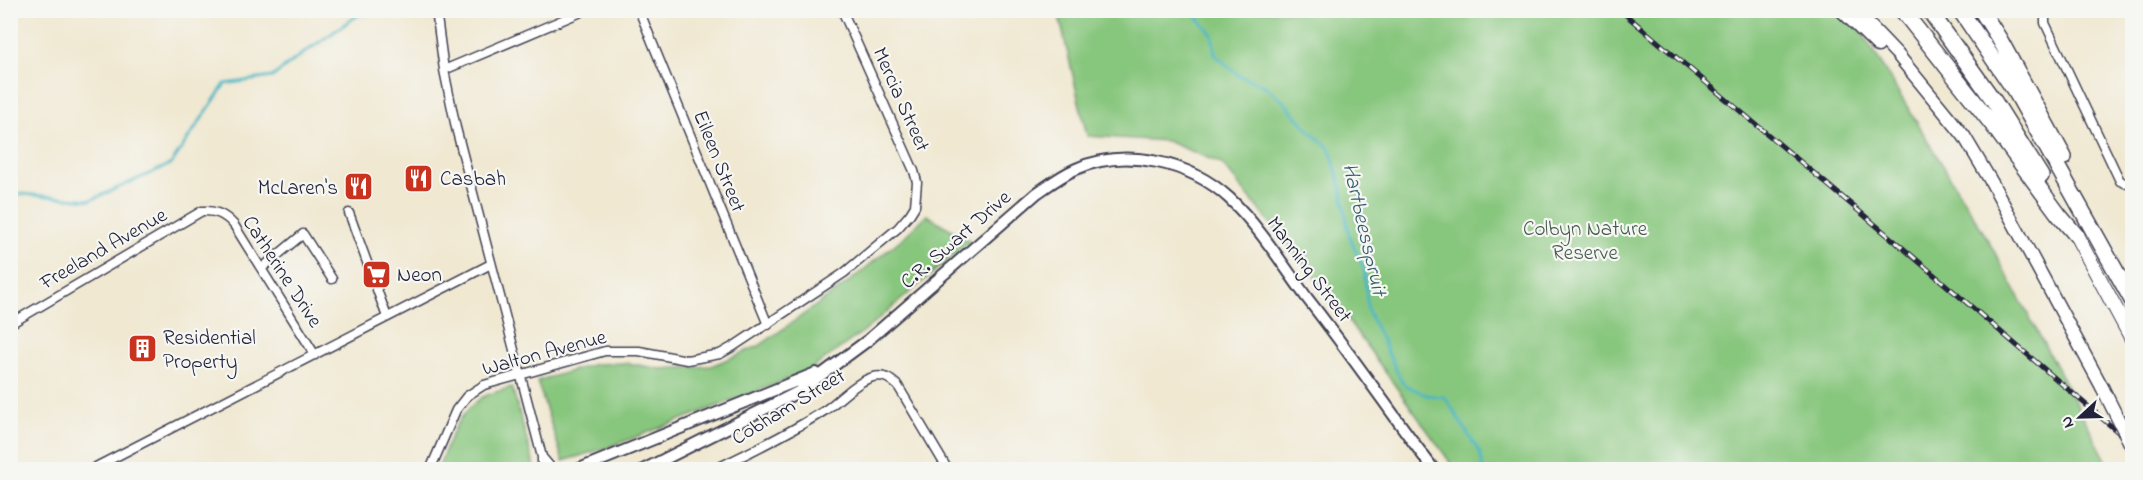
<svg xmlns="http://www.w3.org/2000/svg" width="2143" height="480" viewBox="0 0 2143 480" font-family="'Indie Flower',sans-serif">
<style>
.green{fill:#87c67d;stroke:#54745c;stroke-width:1.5}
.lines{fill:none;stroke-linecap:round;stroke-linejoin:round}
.stream{stroke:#49b6c3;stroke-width:3}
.minor-casing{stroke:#414052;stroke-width:11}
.tertiary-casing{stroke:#414052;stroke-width:14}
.secondary-casing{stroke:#414052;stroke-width:15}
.primary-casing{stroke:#414052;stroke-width:16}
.motorway-casing{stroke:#414052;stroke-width:18}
.minor{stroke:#fff;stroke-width:8}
.tertiary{stroke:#fff;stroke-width:10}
.secondary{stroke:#fff;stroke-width:12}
.primary{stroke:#fff;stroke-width:14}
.motorway{stroke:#fff;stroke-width:15}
.rail-casing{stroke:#22223b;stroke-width:5}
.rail{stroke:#f6f6f2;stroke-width:3;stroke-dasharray:9;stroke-linecap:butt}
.secondary-bridge-casing{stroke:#414052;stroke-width:15;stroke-linecap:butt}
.secondary-bridge{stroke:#fff;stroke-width:12}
.labels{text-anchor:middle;stroke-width:4.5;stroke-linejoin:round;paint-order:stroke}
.street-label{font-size:21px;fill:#22223b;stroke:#f6f6f2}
.poi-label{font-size:21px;fill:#22223b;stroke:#f6f6f2;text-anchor:start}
.park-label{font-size:21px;fill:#455b52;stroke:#f6f6f2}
.water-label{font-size:22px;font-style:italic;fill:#325d71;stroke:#f6f6f2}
</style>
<rect width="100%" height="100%" fill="#f6f6f2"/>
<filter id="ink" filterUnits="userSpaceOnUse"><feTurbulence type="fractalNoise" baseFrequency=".0167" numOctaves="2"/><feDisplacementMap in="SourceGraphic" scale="12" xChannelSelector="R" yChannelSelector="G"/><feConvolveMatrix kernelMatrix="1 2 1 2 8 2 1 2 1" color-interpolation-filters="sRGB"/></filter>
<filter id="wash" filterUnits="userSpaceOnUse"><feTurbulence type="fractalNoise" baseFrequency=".008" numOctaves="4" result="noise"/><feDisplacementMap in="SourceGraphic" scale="24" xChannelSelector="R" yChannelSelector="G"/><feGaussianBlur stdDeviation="1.35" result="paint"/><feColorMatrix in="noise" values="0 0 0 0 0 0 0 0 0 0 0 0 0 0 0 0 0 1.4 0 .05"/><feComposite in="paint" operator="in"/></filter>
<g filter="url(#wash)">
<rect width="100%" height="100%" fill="#f0e8d1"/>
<path class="green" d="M1058 11H1849L1987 238 2111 469H1455L1335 302 1222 164 1167 141 1087 136Z
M927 215 970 241 868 328 807 372 612 446 563 461 537 381 595 364 626 363 661 369 711 366 759 346 845 285 905 236Z
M512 387 535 469H438C448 443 456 415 481 398 489 393 502 391 512 387Z"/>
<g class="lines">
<path class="stream" d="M1191 10 1212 34 1215 54 1238 75 1265 86 1284 102 1307 128 1330 149 1342 191 1349 235 1364 270 1368 311 1403 384 1426 395 1445 397 1481 455 1483 470
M10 193 91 200 171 164 225 84 272 77 301 55 358 15 385 10"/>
</g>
</g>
<g filter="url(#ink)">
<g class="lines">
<defs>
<path id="minor" d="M436 10 444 70 456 128 542 457V470
M639 10 768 325
M2045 10V23L2120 181 2132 186
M444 70 586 10
M349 213 387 317
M262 268 303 234 332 279
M10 324 202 211C216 210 225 215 234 225L315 355
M542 457 553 470
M90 470 491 264
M430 470 456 410 467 396 484 385 605 351H639L687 360 720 354 734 346 844 273 898 228 910 214 915 206 917 182 914 171 842 10
M713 470C751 452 788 434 824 411 839 401 855 382 873 377 884 374 890 379 898 386L948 470"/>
<path id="tertiary" d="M577 470 816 373
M643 470 798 392 867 341 1037 193C1050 184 1062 175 1076 169 1125 147 1190 162 1229 198 1258 225 1283 265 1307 298 1351 354 1391 413 1434 470"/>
<path id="secondary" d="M1841 10 1878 46
M1855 10 1897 54 1964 136 1992 183 2102 387"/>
<path id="primary" d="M2076 235 2132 339"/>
<path id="motorway" d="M1902 10 1992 124 2059 215 2076 235
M1929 10 1994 101 2041 176
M1960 10 2017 94 2132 300
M1981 10 2000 40 2064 157"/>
</defs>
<use href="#minor" class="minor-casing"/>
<use href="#tertiary" class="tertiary-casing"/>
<use href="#secondary" class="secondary-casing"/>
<use href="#primary" class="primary-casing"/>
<use href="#motorway" class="motorway-casing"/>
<use href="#minor" class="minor"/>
<use href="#tertiary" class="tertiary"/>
<use href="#secondary" class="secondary"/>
<use href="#primary" class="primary"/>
<use href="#motorway" class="motorway"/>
<defs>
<path id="rail" d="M1620 10 1904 249 2132 444"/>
</defs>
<use href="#rail" class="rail-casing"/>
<use href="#rail" class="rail"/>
<defs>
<path id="secondary-bridge" d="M2102 387 2132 447"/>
</defs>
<use href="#secondary-bridge" class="secondary-bridge-casing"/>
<use href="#secondary-bridge" class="secondary-bridge"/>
</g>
</g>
<defs>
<symbol id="restaurant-square" viewBox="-11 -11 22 22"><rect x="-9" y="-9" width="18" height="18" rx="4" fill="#c8321e" stroke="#f6f6f2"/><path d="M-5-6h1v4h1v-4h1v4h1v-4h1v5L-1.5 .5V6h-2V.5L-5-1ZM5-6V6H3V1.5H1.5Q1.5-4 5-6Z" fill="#fff"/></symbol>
<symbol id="supermarket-square" viewBox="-11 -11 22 22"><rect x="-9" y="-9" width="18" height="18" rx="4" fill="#c8321e" stroke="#f6f6f2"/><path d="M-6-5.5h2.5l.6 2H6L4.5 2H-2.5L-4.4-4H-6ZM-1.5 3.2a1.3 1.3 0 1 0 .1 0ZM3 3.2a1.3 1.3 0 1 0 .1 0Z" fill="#fff"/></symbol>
<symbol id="building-square" viewBox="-11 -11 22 22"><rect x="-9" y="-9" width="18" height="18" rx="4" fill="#c8321e" stroke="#f6f6f2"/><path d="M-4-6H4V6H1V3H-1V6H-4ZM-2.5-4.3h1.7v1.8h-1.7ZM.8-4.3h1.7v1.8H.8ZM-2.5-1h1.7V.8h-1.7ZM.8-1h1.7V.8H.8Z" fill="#fff"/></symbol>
</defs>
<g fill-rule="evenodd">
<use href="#restaurant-square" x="402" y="162" width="33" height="33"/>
<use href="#restaurant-square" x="342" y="170" width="33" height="33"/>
<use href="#supermarket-square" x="360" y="258" width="33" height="33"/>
<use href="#building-square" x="126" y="332" width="33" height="33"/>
</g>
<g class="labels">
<g class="street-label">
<text transform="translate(902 99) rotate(66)" y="7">Mercia Street</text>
<text transform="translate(720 161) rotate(68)" y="7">Eileen Street</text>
<text transform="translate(955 239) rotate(-41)" y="7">C.R. Swart Drive</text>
<text transform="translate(103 248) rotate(-30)" y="7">Freeland Avenue</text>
<text transform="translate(1310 269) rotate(53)" y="7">Manning Street</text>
<text transform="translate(283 271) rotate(57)" y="7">Catherine Drive</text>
<text transform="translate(544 352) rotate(-15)" y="7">Walton Avenue</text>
<text transform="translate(788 406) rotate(-31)" y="7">Cobham Street</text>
</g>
<g class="poi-label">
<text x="440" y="185">Casbah</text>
<text x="338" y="194" text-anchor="end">McLaren's</text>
<text x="397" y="281">Neon</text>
<text x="163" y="344">Residential<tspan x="163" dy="24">Property</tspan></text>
</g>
<g class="park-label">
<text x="1585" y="235">Colbyn Nature<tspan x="1585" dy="24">Reserve</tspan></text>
</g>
<g class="water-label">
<text transform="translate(1366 229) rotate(77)" y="8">Hartbeesspruit</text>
</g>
</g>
<rect width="2143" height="480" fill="none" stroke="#f6f6f2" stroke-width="36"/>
<g transform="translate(2080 417) rotate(248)" stroke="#f6f6f2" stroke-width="4.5" paint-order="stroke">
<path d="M0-4.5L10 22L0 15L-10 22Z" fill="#22223b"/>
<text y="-9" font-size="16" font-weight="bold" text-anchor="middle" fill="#22223b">N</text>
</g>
</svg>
